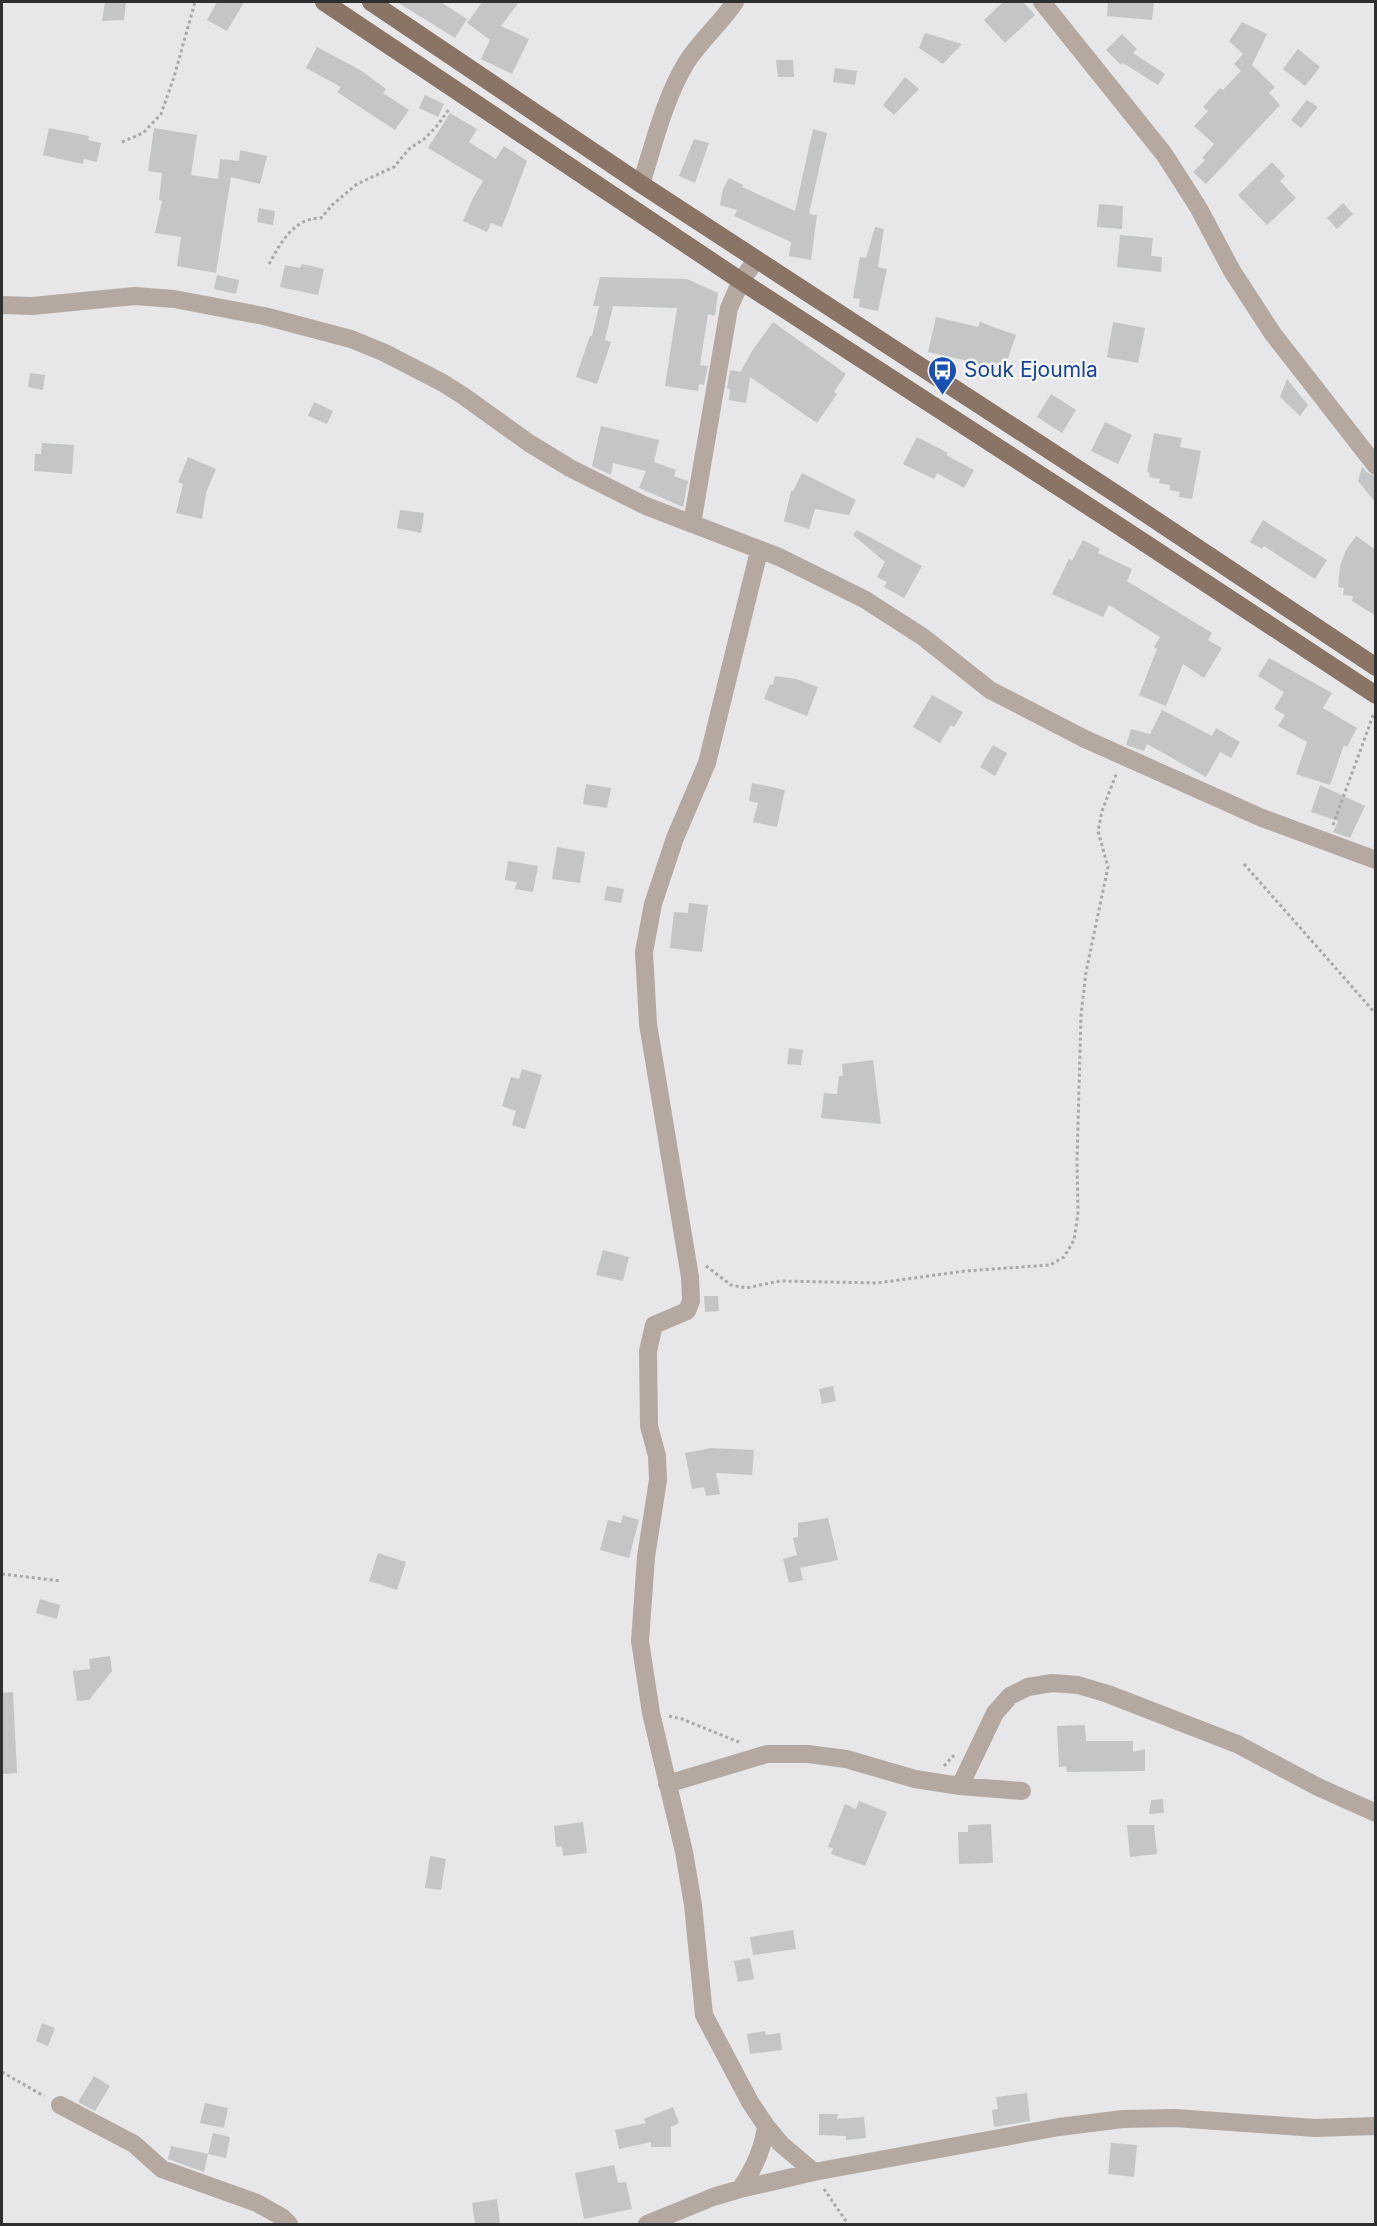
<svg xmlns="http://www.w3.org/2000/svg" width="1377" height="2226" viewBox="0 0 1377 2226" font-family="Inter,sans-serif">
<style>
.building{fill:#c4c5c6}
.lines{fill:none;stroke-linecap:round;stroke-linejoin:round}
.path{stroke:#a8a8aa;stroke-width:3;stroke-dasharray:3 3;stroke-linecap:butt}
.minor{stroke:#b5a8a1;stroke-width:18}
.major{stroke:#8a7466;stroke-width:18}
.labels{text-anchor:middle;stroke-width:5;stroke-linejoin:round;paint-order:stroke}
.transit-label{font-size:21px;fill:#164399;stroke:#f4f5f7;text-anchor:start}
</style>
<rect width="100%" height="100%" fill="#e7e7e9"/>
<path class="building" d="M105 2H126L124 20 102 21Z
M217 2H244L227 31 207 20Z
M397 2H441L467 19 455 38Z
M482 2H519L501 26 529 39 512 74 481 59 490 40 467 23Z
M1003 2H1023L1035 15 1005 43 984 20Z
M1108 2H1154L1152 20 1107 16Z
M1242 22 1267 34 1252 65 1275 87 1269 93 1280 105 1206 184 1193 172 1205 160 1202 158 1214 144 1194 126 1208 111 1203 107 1220 88 1223 90 1241 71 1234 64 1243 54 1229 41Z
M925 33 962 44 943 64 919 48Z
M1122 34 1137 49 1133 53 1165 74 1158 85 1123 63 1121 65 1106 50Z
M317 47 362 71 386 89 383 93 409 110 395 130 337 92 341 87 306 68Z
M1298 49 1320 67 1305 86 1283 69Z
M776 60H793L794 77H778Z
M835 68 857 71 855 85 833 82Z
M905 77 919 89 894 115 883 105Z
M425 95 444 104 438 117 419 108Z
M1307 100 1318 107 1301 128 1291 120Z
M450 113 477 129 469 142 496 159 504 146 527 161 502 227 491 223 487 232 463 221 473 198 483 181 428 148Z
M49 128 89 136 88 140 101 143 97 162 84 159 83 164 43 155Z
M154 128 197 135 191 175 218 179 220 159 239 161 240 150 267 156 260 184 231 177 216 273 177 266 181 237 155 233 162 201 159 200 162 173 148 171Z
M813 129 827 133 809 214 817 215 811 260 789 256 791 242 734 216 737 210 720 205 723 189 729 178 743 185 742 187 795 211Z
M694 139 709 143 695 183 679 176Z
M1272 162 1285 176 1280 181 1296 198 1267 225 1238 195Z
M1343 203 1353 214 1337 229 1327 218Z
M1099 204 1123 206 1122 229 1097 227Z
M259 208 275 211 273 225 257 222Z
M875 227 884 229 878 267 887 269 878 311 859 307 860 299 853 298 860 257 866 258Z
M1120 235 1153 238 1151 256 1162 257 1161 272 1117 267Z
M302 264 324 269 318 295 280 287 285 265 300 268Z
M217 275 239 280 236 294 214 289Z
M600 277 687 279 718 293 715 316 708 314 700 365 708 366 704 385 699 384 698 391 665 386 677 308 613 306 605 340 611 342 597 384 576 377 590 336H592L599 306H593Z
M936 317 978 327 980 322 1016 335 1004 370 984 363 978 378 964 373 968 361 928 352Z
M773 322 846 374 834 392 837 394 817 423 750 377 746 403 729 400 730 389 727 388 730 370 742 372 741 371 752 351Z
M1113 322 1145 328 1138 363 1107 357Z
M30 373 45 375 43 390 28 387Z
M1287 379 1308 405 1300 416 1280 397Z
M1051 394 1076 410 1062 433 1037 417Z
M314 402 333 411 327 424 308 416Z
M1105 422 1132 435 1118 464 1091 451Z
M601 426 659 440 654 462 676 470 674 476 688 481 683 507 639 488 646 471 613 463 611 475 592 466Z
M1154 433 1182 438 1180 447 1201 451 1192 499 1179 497 1180 492 1170 490V485L1159 483 1160 479 1149 477 1150 473 1147 472Z
M917 437 948 453 946 455 974 470 964 488 937 473 934 479 903 464Z
M42 443 74 445 72 474 34 471 35 454H41Z
M188 457 216 469 206 493 202 519 176 513 183 484 178 482Z
M1362 467 1368 473 1376 477V503L1358 481Z
M802 473 856 500 849 515 815 509 809 529 784 521 791 491H793Z
M400 510 424 513 421 533 397 528Z
M1263 520 1327 560 1315 579 1264 546 1262 549 1250 542Z
M857 530 922 566 904 598 884 587 887 582 877 577 885 562 853 535Z
M1356 536 1376 550V616L1352 601 1353 596 1343 595 1344 588 1338 587 1340 566 1346 550Z
M1083 540 1100 549 1098 553 1132 569 1127 581 1212 633 1208 640 1222 648 1204 678 1183 664 1166 706 1139 695 1157 649 1154 647 1160 637 1109 605 1103 617 1052 594 1069 559 1072 561Z
M1269 658 1332 693 1323 708 1357 728 1347 747 1344 745 1330 785 1296 774 1307 742 1278 726 1285 715 1274 709 1284 692 1258 676Z
M775 676 796 679 818 687 807 716 764 699 770 684 773 685Z
M932 695 963 712 954 727 951 725 940 743 913 727Z
M1162 710 1212 736 1216 728 1240 742 1231 758 1220 752 1206 777 1147 744 1144 751 1126 745 1131 729 1150 734Z
M993 745 1007 753 995 776 980 767Z
M752 783 785 790 777 827 753 822 758 803 749 801Z
M586 784 611 788 607 808 583 804Z
M1320 785 1365 806 1350 838 1333 832 1338 821 1311 812Z
M557 847 585 852 580 883 552 879Z
M508 861 538 866 533 892 515 889 517 882 505 880Z
M607 886 624 889 621 903 604 900Z
M689 903 708 905 702 952 670 948 674 912 688 913Z
M789 1048 803 1050 801 1065 787 1064Z
M873 1060 881 1124 821 1118 824 1093 837 1094 839 1076H843L842 1064Z
M522 1069 542 1075 525 1129 512 1125 516 1111 502 1106 511 1077 519 1079Z
M603 1250 629 1257 623 1281 596 1275Z
M704 1296H718L719 1311 705 1312Z
M833 1386 836 1401 822 1404 819 1389Z
M711 1448 754 1450 752 1475 716 1473 720 1494 706 1496 704 1487 692 1489 685 1453Z
M623 1515 639 1520 629 1558 600 1550 608 1520 621 1523Z
M828 1518 838 1560 800 1568 793 1538 798 1537V1523Z
M378 1553 406 1562 397 1590 369 1581Z
M797 1555 803 1580 789 1583 783 1559Z
M40 1599 60 1605 57 1619 36 1613Z
M110 1656 112 1671 89 1700 77 1701 73 1671 90 1669 89 1659Z
M13 1692 17 1773 2 1774V1693Z
M1085 1725 1086 1741H1133V1752L1145 1749V1771L1067 1772 1066 1766 1059 1767 1057 1726Z
M1163 1799 1164 1813 1149 1814 1151 1800Z
M859 1801 887 1812 865 1866 831 1854 833 1848 828 1847 845 1804 856 1809Z
M583 1822 587 1853 563 1856 562 1846 556 1847 554 1826Z
M991 1824 993 1863 959 1864 958 1832H968V1825Z
M1127 1825H1154L1157 1854 1130 1857Z
M430 1856 446 1859 441 1890 425 1888Z
M793 1930 796 1949 753 1955 750 1937Z
M750 1958 754 1979 738 1982 734 1961Z
M42 2023 55 2028 48 2046 36 2041Z
M765 2031 766 2035 780 2033 782 2050 750 2054 747 2034Z
M94 2076 110 2086 95 2111 78 2102Z
M1027 2093 1030 2121 994 2127 992 2110 998 2109 996 2097Z
M205 2103 228 2108 224 2128 200 2123Z
M673 2107 679 2123 671 2127V2147H651V2142L619 2149 615 2130 646 2123 644 2119Z
M819 2114H838L837 2119 864 2117 866 2138 846 2140V2136L819 2135Z
M213 2133 230 2137 226 2158 208 2154Z
M1111 2143 1137 2145 1134 2177 1108 2174Z
M171 2146 208 2154 204 2172 168 2159Z
M614 2165 618 2183 626 2182 632 2209 584 2219 575 2173Z
M497 2199 500 2224H475L472 2203Z"/>
<g class="lines">
<path class="path" d="M122 142 143 133 161 114 174 77 195 2
M269 264C281 242 294 218 321 218L332 205 357 184 394 167 409 149 424 139 436 127 450 108
M1333 825 1374 713
M1244 864 1376 1014
M706 1266 731 1285 746 1288 780 1281 877 1283 965 1271 1050 1265 1064 1257 1074 1240 1078 1214 1077 1160 1081 1015 1086 972 1108 867 1098 831 1102 811 1117 772
M2 1574 61 1581
M669 1716 682 1719 741 1743
M944 1766 954 1755
M2 2072 44 2096
M824 2189 848 2224"/>
<path class="minor" d="M1042 2 1164 154 1198 207 1232 271 1273 334 1376 466
M641 184C654 144 664 100 686 63 700 41 721 23 735 2
M2 305 32 306 135 296 174 299 264 316 351 339 385 353 443 383 462 395 529 443 570 468 646 506 779 557 864 599 923 637 990 690 1085 739 1262 818 1376 860
M692 524 729 308 741 281 756 260
M759 551 707 763 675 838 653 904 644 952 648 1024 690 1277 691 1301 687 1311 654 1325 648 1351 649 1426 657 1456 658 1480 646 1557 640 1641 651 1713 684 1852 693 1905 704 2015 750 2102 766 2126 781 2144 814 2172
M667 1784 767 1754H808L846 1759 915 1779 960 1786 1022 1791
M960 1786 995 1713 1010 1696 1028 1687 1052 1683 1078 1685 1108 1694 1237 1744 1318 1787 1376 1813
M60 2105 134 2144 162 2169 257 2203 282 2217 289 2224
M740 2189C754 2169 763 2150 766 2126
M647 2224 713 2197 740 2189 814 2172 1059 2127 1123 2119 1175 2118 1315 2128 1376 2126"/>
<path class="major" d="M324 2 741 281 1119 526 1376 695
M371 2 641 184 1127 501 1376 667"/>
</g>
<defs>
<symbol id="bus-pin" viewBox="-11 -11 22 30"><path d="M0 17L-7.5 6A9.5 9.5 0 1 1 7.5 6Z" fill="#1a4fb4" stroke="#f4f5f7"/><path d="M-5-6H5V4H4V6H2V4H-2V6H-4V4H-5ZM-3.5-4V0h7V-4ZM-3.5 1.2v1.5H-2V1.2ZM2 1.2v1.5H3.5V1.2Z" fill="#fff"/></symbol>
</defs>
<g fill-rule="evenodd">
<use href="#bus-pin" x="926" y="354" width="33" height="45"/>
</g>
<g class="labels">
<g class="transit-label">
<text x="964" y="377">Souk Ejoumla</text>
</g>
</g>
<rect width="1377" height="2226" fill="none" stroke="#2e2f2f" stroke-width="6"/>
</svg>
